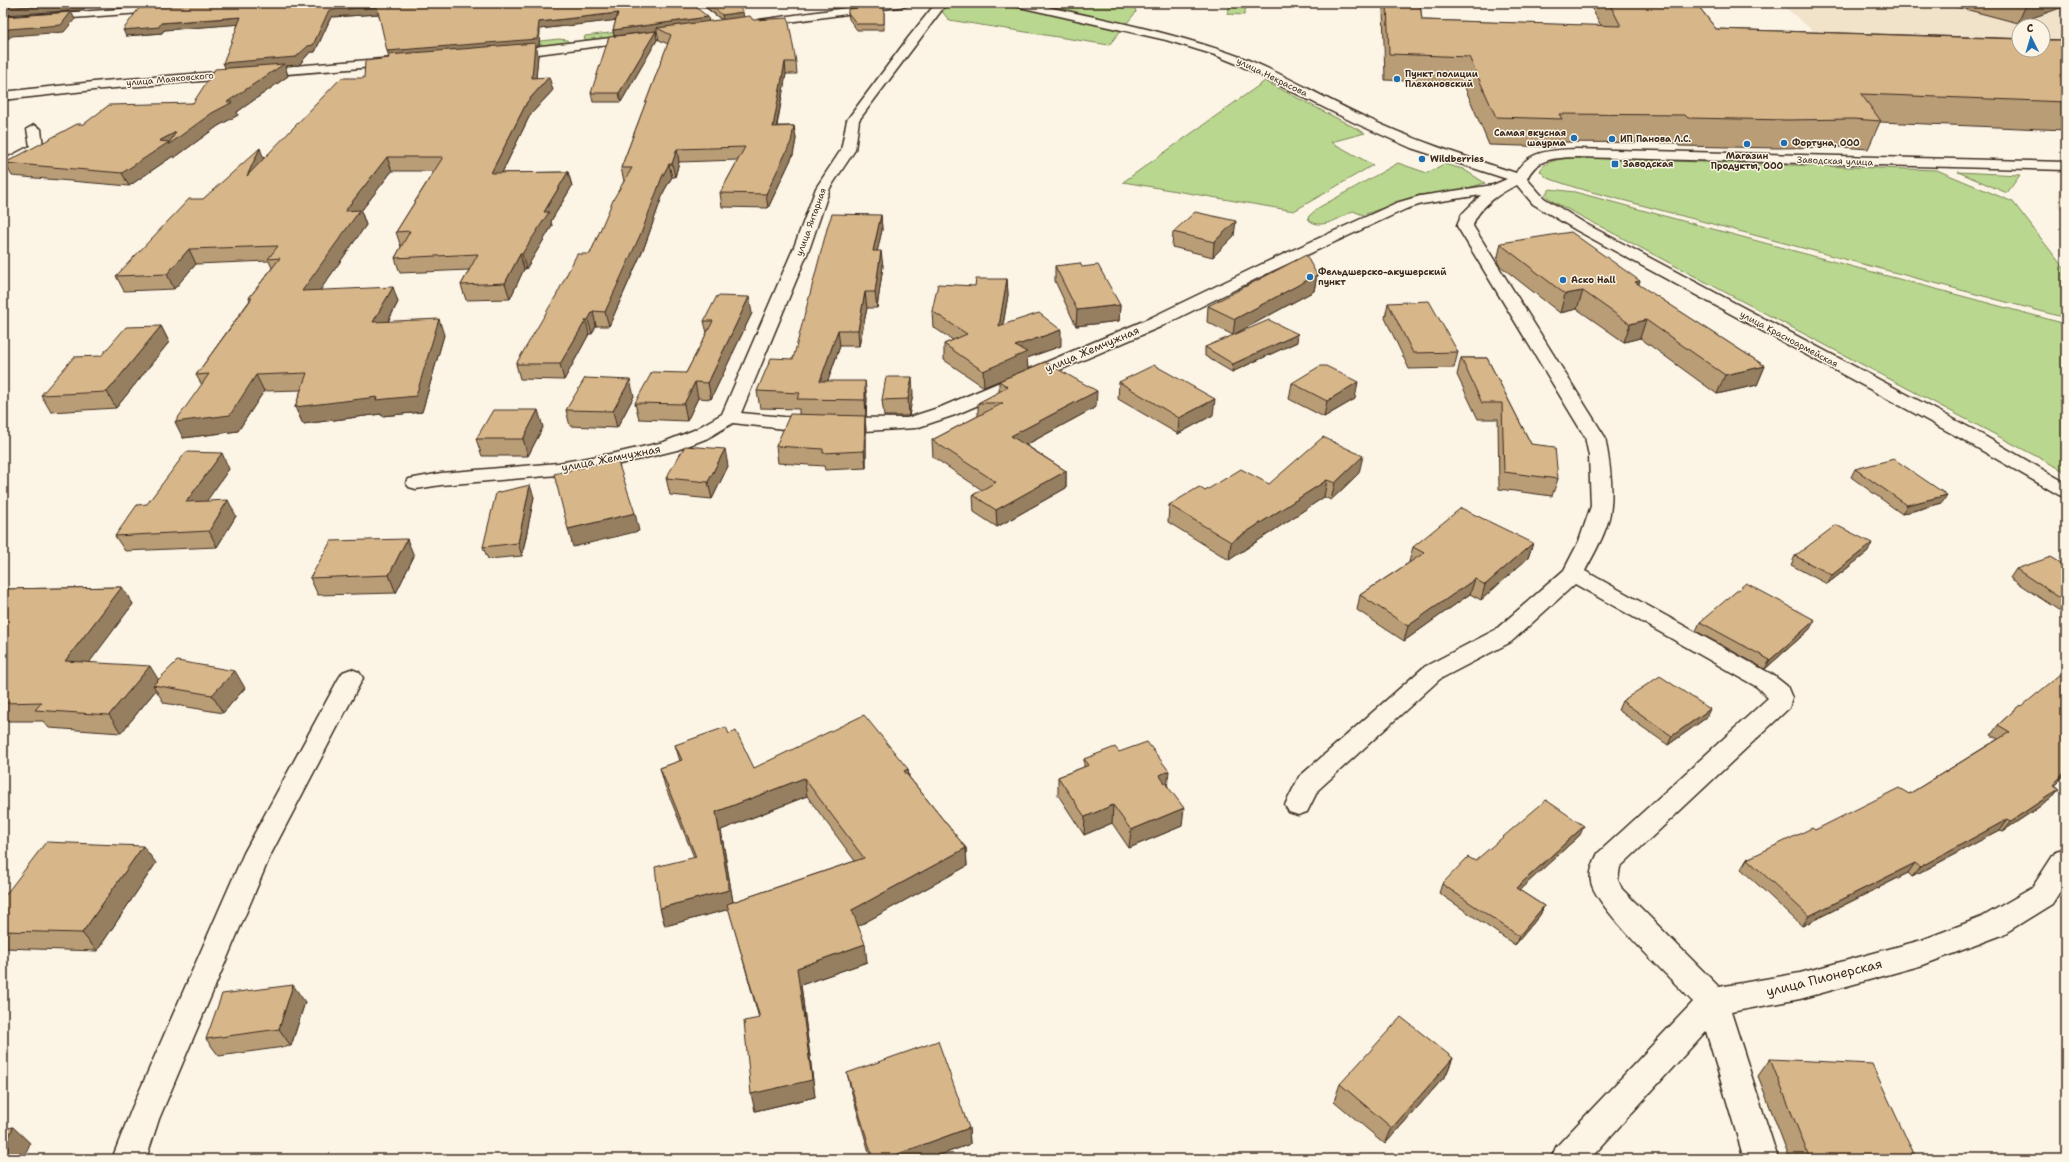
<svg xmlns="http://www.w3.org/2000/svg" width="2069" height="1162" viewBox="0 0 2069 1162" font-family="'Shantell Sans',sans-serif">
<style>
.built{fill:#f1e2ca}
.green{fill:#b9d78f;stroke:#7a8056}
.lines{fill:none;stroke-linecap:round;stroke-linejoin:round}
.minor-casing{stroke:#3b2a1e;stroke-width:3}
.minor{fill:#fcf5e5;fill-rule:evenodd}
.wall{fill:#b99d77;stroke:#3b2a1e;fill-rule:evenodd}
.shaded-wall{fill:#967f61;stroke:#3b2a1e}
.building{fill:#d7b68a;stroke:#3b2a1e}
.poi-dot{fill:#1f6fb2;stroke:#fcf5e5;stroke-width:1.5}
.labels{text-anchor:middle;stroke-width:3;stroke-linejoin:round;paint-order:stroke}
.far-poi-label{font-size:9px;font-weight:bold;fill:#3b2a1e;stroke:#fcf5e5;text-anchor:start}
.far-street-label{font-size:9px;fill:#3b2a1e;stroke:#fcf5e5}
.street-label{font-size:11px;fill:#3b2a1e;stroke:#fcf5e5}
.near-street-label{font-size:13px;fill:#3b2a1e;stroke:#fcf5e5}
</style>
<rect width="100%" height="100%" fill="#fcf5e5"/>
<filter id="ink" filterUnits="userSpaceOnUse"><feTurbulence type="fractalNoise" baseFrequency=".025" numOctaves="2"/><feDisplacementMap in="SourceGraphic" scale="8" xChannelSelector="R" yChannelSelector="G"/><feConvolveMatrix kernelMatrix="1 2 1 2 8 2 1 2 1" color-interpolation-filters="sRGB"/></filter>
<g filter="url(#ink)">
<path class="built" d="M1780 3H2066V38L2051 43H2043V26H2019V42L1818 35Z
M2061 173H2066V214L2058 207Z"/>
<path class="green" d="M935 3H1134L1136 12 1109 45 949 20Z
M1231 3H1247L1244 15 1227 14Z
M706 21 709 26 588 41 584 38 585 36Z
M559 39 567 40 569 43 562 46 405 56Z
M1265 81 1365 133 1331 142 1373 165 1294 211 1123 182Z
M1583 158 1937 170 2013 202 2066 271V318L1577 188 1547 178 1540 171C1545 158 1570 158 1583 158Z
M1398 163 1427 173 1444 164 1463 169 1485 183 1461 190 1419 195 1363 215 1353 211C1341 217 1321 231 1309 220L1308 217 1318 208Z
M1958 172 2020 175 2007 193Z
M1550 189 1575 192 2066 324V472L1554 202 1545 195Z"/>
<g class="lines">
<defs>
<path id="minor" d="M687 3H699L721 20 726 28 720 31 716 30 712 24Z
M882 3H911L906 6 759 26 753 23 759 20Z
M936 3H947L859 120 855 150 830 188 810 247 741 413 784 417 907 418 941 407 1148 319 1260 265 1396 203 1420 196 1493 185 1507 179 1411 148 1353 122 1237 64 1215 55 1166 40 1015 6 1010 3H1030C1101 19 1174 32 1243 58 1283 73 1323 98 1363 116 1413 140 1463 156 1516 173 1527 150 1554 150 1576 149L2066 162V170L1576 157C1555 158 1536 158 1527 179L1544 198 1586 224 1974 430 2066 483V497L2059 495 1960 438 1576 230 1533 204 1517 185C1501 192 1476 209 1473 226L1605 437C1609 458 1613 483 1611 505 1610 527 1595 552 1585 571L1773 675 1787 686 1792 698 1789 708 1620 867 1618 880 1622 889 1719 987 1800 973 1922 940 1982 917 2032 888 2056 851 2066 848V882L2052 904 2002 935 1923 965 1800 999 1731 1012 1778 1159H1744L1706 1031 1590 1159H1551L1556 1147 1693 1002C1672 979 1596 908 1591 882 1589 872 1594 862 1598 853L1768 698 1757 687 1575 584 1511 642 1440 679 1318 790 1307 812 1298 815 1289 812 1285 805 1299 777 1424 667 1495 630 1564 570 1579 541 1591 506 1589 456 1585 437 1457 226 1462 214 1481 195 1422 204 1406 209 1272 271 1160 327 955 415 916 428 865 431 784 429 733 423 708 438 677 450 616 465 558 475 441 485 416 489 409 487 406 483 409 479 441 473 558 463 616 453 664 442 694 430 722 414 794 247 816 188 841 150 847 120 908 38Z
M165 6 169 7 170 9 169 11 3 23V17Z
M689 29 695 32 693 34 507 58 501 54 507 50Z
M394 58 398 59 400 62 398 65 103 89 3 100V92L103 81Z
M34 125 41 129 43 148 41 151 3 170V160L30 146 27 129Z
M351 669 359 672 363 678 271 854 159 1119 146 1159H112L132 1108 244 853 339 678 343 672Z"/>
</defs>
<use href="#minor" class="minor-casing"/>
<use href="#minor" class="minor"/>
</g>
<path class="wall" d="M203 3 709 22 722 20 701 3H736L744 17 753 20 796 62 797 74H786L777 126H794L796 139 793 155 768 208 722 207 720 193 738 160 679 162 675 177H672L664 191 645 245 609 326H596L592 334H589L564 380 520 379 516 364 590 254 624 181 621 168 668 44 659 40 657 31 614 36 613 30 616 20 540 29 539 46H536L538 55 536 78 553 90 530 115 502 173 568 172 572 186 551 221 552 226 526 269H524L510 299 466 300 461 285 469 270 400 273 395 258 401 247 396 232 434 171H392L361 211 366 225 320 290 398 302 388 322 444 335 422 412 382 416 381 414 303 424 295 407 301 390 264 391 238 431 183 438 202 385 196 375 250 300 249 298 272 268 269 261 196 264 174 289 124 291 116 276 203 199 264 158 389 58V55L379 14 331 17 315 52H310L299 65 285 66 288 76 237 112 238 115 218 126 174 158 173 156 129 186 12 176 5 163 84 124 193 103 225 68 238 24 164 30 162 33 126 36Z
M1384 3H1420L1422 20 1601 26 1589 3H1696L1716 29 2066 40V130L1880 122 1868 149 1842 147 1777 148 1679 146 1676 143 1556 142 1554 147 1489 145 1463 83 1385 80 1383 8Z
M1942 3H2066L2018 23Z
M884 10V30H857L849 19 848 13Z
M656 31 657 40 621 102H593L591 93Z
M881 215 882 230 877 251 883 266 877 308H867L859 346H840L828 381 867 398 866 416H865L866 432V468L825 470 824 466 778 463 776 446 799 414V409L760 408 757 391 793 359Z
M1173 232 1234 236 1213 257 1172 247Z
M1501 243 1639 285 1765 366 1757 385 1717 394 1640 338 1624 342 1577 309 1560 313 1499 265 1497 261Z
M1055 266 1082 267 1120 305 1119 321 1076 326 1055 281Z
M1317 275 1314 291 1233 335 1207 322 1208 306Z
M1007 279 1008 295 1003 325 1061 346 1027 358 1028 369 984 387 944 360V344L953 340 933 327 932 311 975 286Z
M1388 303 1458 352 1454 368 1409 369 1385 318Z
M752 313 711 399 698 398 687 421 639 419 635 403 686 373 707 333 704 321Z
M161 326 169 342 116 408 51 412 41 395 101 356Z
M1297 342 1232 372 1205 356V347Z
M1461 358H1487L1531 444 1558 479 1552 496 1499 489 1498 419H1478L1457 375Z
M999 381 1096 407 1026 445 1066 471V488L997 527 974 512 973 495 982 490 933 457 932 440 978 416V403L999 392Z
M1119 382 1213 415 1178 434 1118 399Z
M1292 383 1355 399 1324 417 1289 399Z
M913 394 909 416H884L882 400Z
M634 396 617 428 570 426 566 410Z
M543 427 528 456H482L476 439Z
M728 466 712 499 670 495 666 478Z
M229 469 206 501 236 516 217 547 125 551 115 536 147 504Z
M1855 469 1942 503 1902 514 1851 477Z
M1359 473 1331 500 1324 497 1229 560 1168 522 1169 505 1205 491 1269 484Z
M534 497 522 556 488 559 483 547Z
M1533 543 1528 558 1481 600 1470 594 1404 641 1357 610 1360 595 1410 562H1409L1413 547Z
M1868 552 1827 584 1791 565 1795 556Z
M414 556 396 593 318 595 310 578Z
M2066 566V615L2010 578 2016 569Z
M122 587 133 604 89 662 158 679 245 688 223 713 164 703 156 690 121 733 49 728 43 721H3V589Z
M1700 622 1810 629 1765 669 1696 631Z
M1622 701 1706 718 1668 745 1618 710Z
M2020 705 2054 785 2059 789 2051 799 2003 831 2000 830 1912 877 1908 873 1802 926 1741 869 1747 859 1815 830 1909 794 1998 739 1991 735 1998 725Z
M729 734 754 768 908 769 909 777 966 848 967 866 858 926 867 962 801 985 815 1097 755 1111 759 1018 729 909 665 926 660 908 694 857 665 786 660 768 680 761 675 745ZM807 796 855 861 733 902 721 830Z
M1119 752 1168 786 1182 826 1129 848 1112 823 1084 835 1058 795V777L1084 767V759Z
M1580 835 1519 890 1544 906 1540 915 1515 945 1439 893 1442 884 1475 861Z
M156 863 97 951 3 948V898Z
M305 1002 291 1046 219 1056 206 1039Z
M1453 1058 1446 1075 1385 1144 1334 1101 1340 1084Z
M1770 1059 1916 1159H1790L1758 1076Z
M847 1073 969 1128 970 1144 930 1159H871L851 1090Z"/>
<path class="shaded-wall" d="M76 3H89L83 10 3 15V8Z
M148 3H170L148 5Z
M849 3H871L849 5Z
M2032 3H2066V6L2018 23 2026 5Z
M377 7 380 14 331 17 315 52H310L299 65 285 66 288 76 237 112 238 115 218 126 174 158 173 156 129 186 122 173 159 141 176 132 226 70 223 63 329 10Z
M71 12 75 19 64 32 12 36 3 42V33L9 29Z
M743 12 744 19 723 21 722 15Z
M618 13 619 20 540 29 539 46H536L538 55 535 91 390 58 387 51 539 22Z
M241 17 243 24 164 30 162 33 126 36 123 30 161 23Z
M708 17 709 24 657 28V31L614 36 613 30Z
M656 31 657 40 621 102 619 93Z
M785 62 786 74 774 139 773 127Z
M549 77 553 90 530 115 495 187 491 173 527 102Z
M794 126 796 139 793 155 768 208 766 194Z
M260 148 265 162 247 176Z
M677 149 679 162 675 177 672 164Z
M387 157 392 171 361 211 366 225 309 306 302 291 345 211Z
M669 164 672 177 664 191 645 245 609 326 605 312 662 177Z
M568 172 572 186 551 221 552 226 526 269 522 254 544 212Z
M881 215 882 230 874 266 873 251Z
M1236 221 1234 236 1213 257 1214 242Z
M189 249 196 264 174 289 167 274Z
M881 251 883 266 877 308 875 292Z
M520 254 524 269 510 299 505 283Z
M1317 275 1314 291 1233 335 1235 319Z
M1007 279 1008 295 1000 342 999 326Z
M1640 281 1634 299 1635 282Z
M393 287 398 302 379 338 373 322Z
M1583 291 1577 309 1560 313 1565 294Z
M865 292 867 308 859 346 858 330Z
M749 297 752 313 711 399 708 383Z
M1120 305 1119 321 1076 326 1077 310Z
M593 311 596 326 592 334 588 320Z
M439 319 444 335 422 412 382 416 381 414 303 424 295 407Z
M586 320 589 334 564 380 560 364Z
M1646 320 1640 338 1624 342 1630 324Z
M161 326 169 342 116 408 107 392Z
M838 330 840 346 822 397 820 381Z
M1061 330V346L1027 358 1028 369 984 387 983 371 1015 346Z
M1298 334 1297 342 1232 372 1233 364Z
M1765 366 1757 385 1717 394 1725 375Z
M256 375 264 391 238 431 183 438 175 422Z
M912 377 913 394 909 416 908 399Z
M630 380 634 396 617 428 613 411Z
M865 381 867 398 866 416 865 400Z
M695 382 698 398 687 421 684 404Z
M1358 382 1355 399 1324 417 1327 401Z
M1097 391 1096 407 1011 453V436Z
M1215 399 1213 415 1178 434 1179 418Z
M538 410 543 427 528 456 523 439Z
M865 416 866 432V468L864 451Z
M725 449 728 466 712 499 708 482Z
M222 453 229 469 195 518 186 502Z
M1363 456 1359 473 1331 500 1335 483Z
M1066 471V488L997 527 996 510Z
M1327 480 1324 497 1229 560 1231 542Z
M530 485 534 497 522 556 518 543Z
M1947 495 1942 503 1902 514 1907 505Z
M228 500 236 516 217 547 209 531Z
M635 513 639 531 573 547 568 529Z
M407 539 414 556 396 593 389 575Z
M1533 543 1528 558 1481 600 1485 585Z
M1872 543 1868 552 1827 584 1832 575Z
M1475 579 1470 594 1404 641 1408 626Z
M122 587 133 604 77 679 65 661Z
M1815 620 1810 629 1765 669 1770 660Z
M150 666 161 684 153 685 156 690 121 733 109 715Z
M235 671 245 688 223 713 212 695Z
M1710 709 1706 718 1668 745 1672 736Z
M908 769 910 787 904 771Z
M1169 771 1167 789 1159 775Z
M2066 771V774L2045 795 2053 785Z
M804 778 807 796 721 830 734 908 665 926 660 908 729 890 716 812Z
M2059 789 2051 799 2003 831 2011 821Z
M1113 805 1112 823 1084 835 1085 817Z
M1184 808 1182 826 1129 848 1131 830Z
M2008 819 2000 830 1912 877 1920 867Z
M1584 826 1580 835 1512 897 1516 888Z
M143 846 156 863 97 951 82 933Z
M966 848 967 866 855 928 852 910Z
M1915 863 1908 873 1802 926 1809 916Z
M1544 906 1540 915 1515 945 1519 936Z
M865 944 867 962 801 985 815 1097 755 1111 751 1094 797 968Z
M293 985 305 1002 291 1046 279 1029Z
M1453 1058 1446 1075 1385 1144 1392 1128Z
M13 1127 30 1143 24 1159H3V1150Z
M969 1128 970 1144 930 1159H884Z"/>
<path class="building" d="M3 3H76L3 8Z
M203 3H691L708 17 613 30 618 13 539 22 537 39 387 51 377 7 329 10 313 45 308 46 296 57 223 63 241 17 161 23 159 27 123 30 139 8Z
M708 3H736L743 12 722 15Z
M1387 3H1420L1422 20 1621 26 1609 3H1696L1716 29 2019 39V50H2043V40H2066V102L1861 94 1881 121 1853 119 1788 120 1688 118 1685 115 1559 114 1562 119 1496 117 1469 57 1389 54Z
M2017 3H2032L2026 5Z
M884 4V24H857L848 13V9Z
M71 12 61 25 9 29 3 33V17Z
M750 16 753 20 788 18 796 62H785L773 127 794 126 791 142 766 194 720 193 745 147 677 149 672 164H669L662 177 642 231 605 312 593 311 588 320H586L560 364H516L557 294 577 254H590L614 198 632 168H621L671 35 657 28Z
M656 31 619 93H591L609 37Z
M535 43 532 78 549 77 527 102 491 173 568 172 544 212H549L522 254H520L505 283 461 285 478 254 395 258 410 231 396 232 443 157H387L345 211 360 210 302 291 393 287 373 322 439 319 416 396 376 400 377 397 295 407 307 373 256 375 230 415 175 422 209 374 196 375 252 298H249L280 258 268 259 278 246 189 249 167 274 116 276 189 199H203L260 148 247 176 341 78H364L365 61 389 58 388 55Z
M284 64 227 102H233L212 113 168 145 176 132 159 141 169 142 122 173 5 163 77 124H84L109 105 193 103 215 69Z
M1195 212 1236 221 1214 242 1173 232Z
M832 214 881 215 873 251H881L875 292H865L858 330H838L820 381H865V400L797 399 800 393 757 391 771 358 793 359 828 225Z
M1571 232 1640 281 1635 282 1765 366 1725 375 1646 320 1630 324 1583 291 1565 294 1504 247 1501 243Z
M1306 255 1317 275 1235 319 1208 306Z
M1080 263 1082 267 1098 265 1120 305 1077 310 1055 266Z
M976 279H1007L999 326 1039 313 1061 330 1015 346 1027 352 983 371 944 344 967 334 932 311 938 284 975 286Z
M717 296 749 297 708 383 695 382 684 404 635 403 652 372 686 373 713 321H704Z
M1429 301 1458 352 1413 353 1388 303Z
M1269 320 1298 334 1233 364 1205 347Z
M161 326 107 392 41 395 74 357 101 356 126 327Z
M1461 358H1487L1531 444 1555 447 1558 479 1504 472 1502 403H1482Z
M1045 362 1097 391 1011 436 1066 471 996 510 973 495 996 482 932 440 1003 403H978L1008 387 999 381Z
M1154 365 1215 399 1179 418 1119 382Z
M1320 366H1326L1358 382 1327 401 1292 383Z
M886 377H912L908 399 882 400Z
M585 378 630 380 613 411 566 410Z
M493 410H538L523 439H476Z
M790 414 865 416 864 451 823 453V449L776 446Z
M1323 437 1363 456 1335 483 1327 480 1231 542 1169 505 1199 487 1205 491 1241 469 1269 484Z
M685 446 725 449 708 482 666 478Z
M186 452 222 453 186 502 228 500 209 531 115 536 137 505 147 504Z
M617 459 635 513 568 529 554 474Z
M1894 459 1947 495 1907 505 1855 469Z
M530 485 518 543 483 547 496 493Z
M1461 508 1533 543 1485 585 1475 579 1408 626 1360 595 1424 553 1413 547Z
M1836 525 1872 543 1832 575 1795 556Z
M407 539 389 575 310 578 331 541Z
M2051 557 2066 566V602L2016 569Z
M1746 583 1815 620 1770 660 1700 622Z
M122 587 65 661 150 666 109 715 35 710 42 702 3 703V589Z
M177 661 235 671 212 695 153 685Z
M2066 670V771L2053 785 2059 789 2011 821 2008 819 1920 867 1915 863 1809 916 1747 859 1812 828 1815 830 1899 788 1909 794 2010 732 1998 725 2020 705 2022 706Z
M1660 676 1710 709 1672 736 1622 701Z
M864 715 908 769 904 771 966 848 852 910 865 944 797 968 812 1080 751 1094 744 1021 760 1018 727 904 864 858 804 778 716 812 729 890 660 908 655 867 696 857 660 768 682 760 675 745 726 727 729 734 736 731 754 768Z
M1147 742 1169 771 1159 775 1184 808 1131 830 1113 805 1085 817 1058 777 1089 765 1084 759 1115 747 1119 752Z
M1546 800 1584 826 1516 888 1544 906 1519 936 1442 884 1468 857 1475 861Z
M46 842 143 846 82 933 3 931V898Z
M293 985 279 1029 206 1039 222 994Z
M1401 1017 1453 1058 1392 1128 1340 1084Z
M938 1041 969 1128 884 1159H873L847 1073Z
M1770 1059 1872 1064 1916 1159H1810Z
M13 1127 3 1150V1129Z"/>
</g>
<g class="poi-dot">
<circle cx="1397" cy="79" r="4"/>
<circle cx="1574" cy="138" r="4"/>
<circle cx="1612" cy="139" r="4"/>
<circle cx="1784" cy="143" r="4"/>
<circle cx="1747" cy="144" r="4"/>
<circle cx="1422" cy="159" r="4"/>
<rect x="1611" y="160" width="8" height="8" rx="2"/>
<circle cx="1310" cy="277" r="4"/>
<circle cx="1563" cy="280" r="4"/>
</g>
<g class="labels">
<g class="far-poi-label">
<text x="1405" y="77">Пункт полиции<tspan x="1405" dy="10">Плехановский</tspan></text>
<text x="1566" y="136" text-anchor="end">Самая вкусная<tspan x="1566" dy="10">шаурма</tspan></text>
<text x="1620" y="142">ИП Панова Л.С.</text>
<text x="1792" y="146">Фортуна, ООО</text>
<text x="1747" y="159" text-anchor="middle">Магазин<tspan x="1747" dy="10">Продукты, ООО</tspan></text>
<text x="1430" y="162">Wildberries</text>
<text x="1623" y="167">Заводская</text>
<text x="1318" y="275">Фельдшерско-акушерский<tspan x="1318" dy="10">пункт</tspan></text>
<text x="1571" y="283">Аско Hall</text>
</g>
<g class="far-street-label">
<text transform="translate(1272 77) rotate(26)" y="3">улица Некрасова</text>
<text transform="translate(170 79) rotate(-5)" y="3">улица Маяковского</text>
<text transform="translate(1835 161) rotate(2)" y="3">Заводская улица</text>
<text transform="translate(811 222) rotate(-70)" y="3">улица Янтарная</text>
<text transform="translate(1789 339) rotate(28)" y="3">улица Красноармейская</text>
</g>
<g class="street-label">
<text transform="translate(1092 349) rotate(-23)" y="4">улица Жемчужная</text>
<text transform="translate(611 458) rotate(-11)" y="4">улица Жемчужная</text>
</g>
<g class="near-street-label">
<text transform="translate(1824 977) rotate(-14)" y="5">улица Пионерская</text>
</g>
</g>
<rect width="2069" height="1162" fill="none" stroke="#fcf5e5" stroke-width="16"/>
<rect x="8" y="8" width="2053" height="1146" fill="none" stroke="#3b2a1e" stroke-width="1.5" filter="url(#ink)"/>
<g transform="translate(2031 38) rotate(355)"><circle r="19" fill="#fcf5e5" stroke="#afa495"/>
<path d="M0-3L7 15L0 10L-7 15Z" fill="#1f6fb2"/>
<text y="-6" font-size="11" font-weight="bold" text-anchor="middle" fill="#3b2a1e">С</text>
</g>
</svg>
